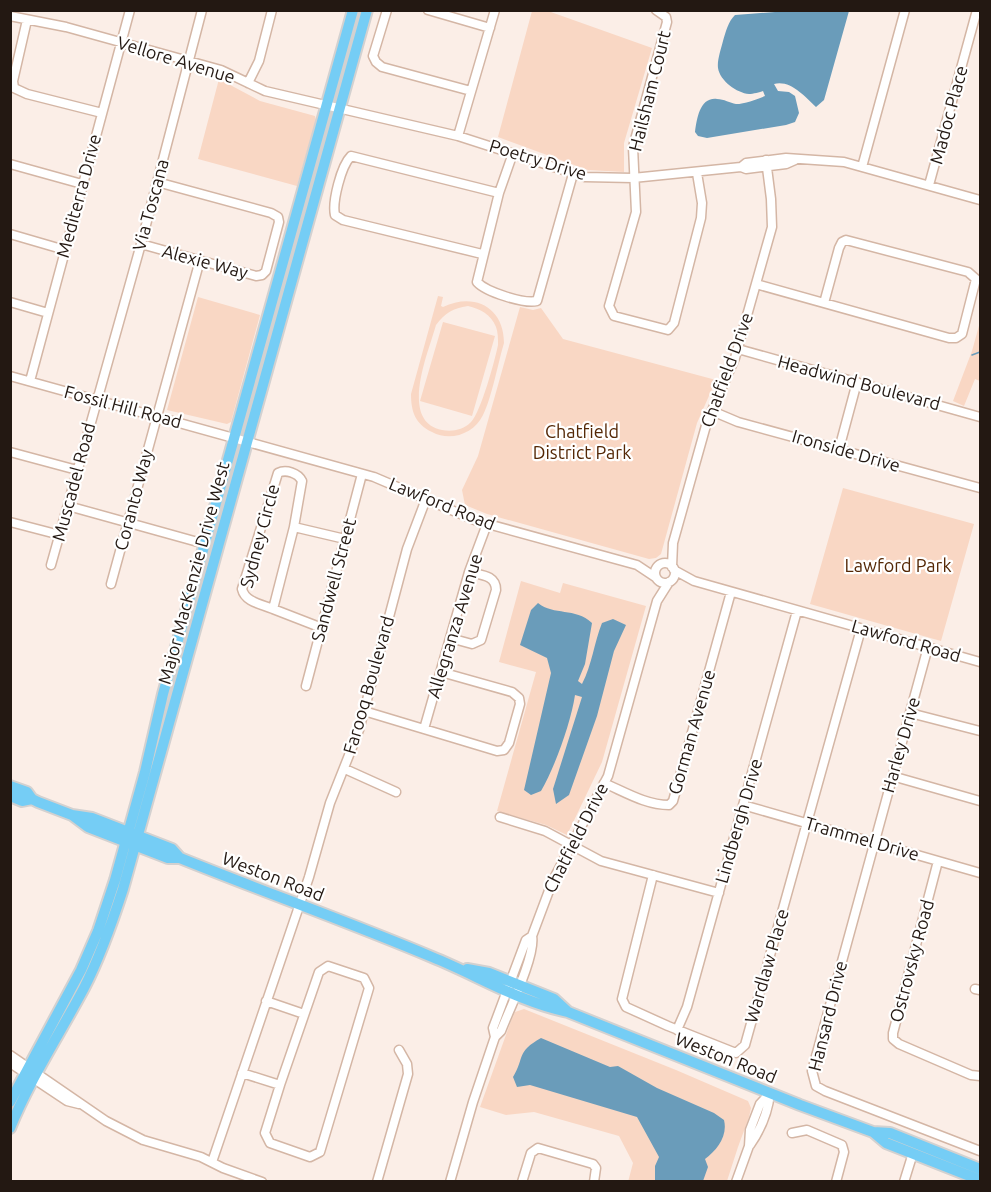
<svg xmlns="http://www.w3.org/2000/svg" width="991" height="1192" viewBox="0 0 991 1192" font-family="Ubuntu,sans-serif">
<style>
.green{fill:#f9d7c4;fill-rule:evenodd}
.water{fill:#6a9cba}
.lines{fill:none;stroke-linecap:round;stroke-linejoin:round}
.stream{stroke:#6a9cba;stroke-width:1.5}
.minor-casing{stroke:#d4b6a5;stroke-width:11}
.major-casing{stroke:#d3d1d0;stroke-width:14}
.minor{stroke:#fff;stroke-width:8}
.major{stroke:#75cdf5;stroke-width:10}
.labels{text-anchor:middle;stroke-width:4.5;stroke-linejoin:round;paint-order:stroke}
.street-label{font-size:18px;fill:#231812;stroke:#fff}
.park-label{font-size:18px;fill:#542705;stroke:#fff}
</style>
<rect width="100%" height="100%" fill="#fbeee7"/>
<path class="green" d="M532 11H548L652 48 624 143V172L588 170 498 137Z
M219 79 260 101 315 116 316 120 297 186 198 159Z
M438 296 443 297 441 306 443 307C474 292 504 307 504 343 498 363 492 397 483 415 474 434 450 442 432 432 415 424 411 411 411 394ZM468 306C480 309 491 314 496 327 498 332 498 339 498 345 495 360 481 412 471 422 463 430 452 432 442 430 398 421 429 351 436 325 445 313 453 308 468 306Z
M198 297 260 315 231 422 227 424 167 410Z
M520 307 533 310 541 308 563 339 716 380 697 423 661 554 656 558 649 559 487 514 465 505 462 490 478 456Z
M443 322 495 336 472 416 420 401Z
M980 322V381L975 379 964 406 953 401 972 351Z
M843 488 974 524 941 641 810 604Z
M521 581 560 593 563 583 646 606 602 762 567 835 546 825 497 811 536 672 499 662Z
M524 1009 676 1070 748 1101 751 1108 749 1117 738 1147 727 1181 628 1182 633 1163 619 1136 534 1112 506 1115 480 1107 511 1021 515 1012Z"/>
<path class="water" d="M788 11 818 12 849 11 824 100 816 107C804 96 791 80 774 84L778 91 789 92 795 96 799 113 795 122 786 125 707 138 698 136 695 132C697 118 700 97 717 99 724 99 730 103 736 104 745 104 757 99 765 96L763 91C760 92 753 94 749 94 737 93 720 81 718 68 717 60 721 49 723 41 726 31 728 22 735 15Z
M538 603C554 616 575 607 592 623L585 664 578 681 582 684C592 665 594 643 602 623L613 619 626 625 614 651 597 716 569 795 556 804 553 789 582 697 575 695C571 722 555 767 541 791L531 795 524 790 551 673 547 658 520 645 531 610Z
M541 1038 610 1067 618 1066 657 1088 714 1113 724 1120C728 1136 717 1150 705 1159L708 1167 703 1181H655V1166L659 1157 637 1117 530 1085 517 1087 513 1077C525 1057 516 1052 541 1038Z"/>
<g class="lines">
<path class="stream" d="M972 355 980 352"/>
<defs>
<path id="minor" d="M387 10 373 56 376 62 382 67 471 91
M428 10 490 28
M656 10 666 17 667 22 633 147 636 212 609 306 614 316 668 330 674 323 701 218 702 203 697 173
M10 16 66 27 221 70 265 91 458 136 585 177 633 178 741 167 746 169 786 164 795 160
M27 20 13 81 14 88 27 94 102 113
M248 83 259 61 272 10
M458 136 495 10
M513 153 499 193 477 282C486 292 524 304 537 301L573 174
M10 164 82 184
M741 167 746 163 786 158 844 162 980 200
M862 167 905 10
M929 185 977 10
M10 234 65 250
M141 244 256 276 262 275 266 271 279 222 278 217 271 213 157 182
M482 254 343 220 335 215C332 202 341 166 351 156L499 193
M756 284 949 338H956L962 334 976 279 968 272 846 240 842 242 839 248 824 303
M10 302 48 313
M738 349 980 417
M10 376 374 477 477 521 637 565 655 577
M30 381 130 10
M712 411 738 422 980 488
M839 449 857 382
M10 452 77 470
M68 506 205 544
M10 522 60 535
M294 527 273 609C261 604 245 602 242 589L278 473C286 469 298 473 302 481L294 527 345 539
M655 573a10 10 0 1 1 20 0a10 10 0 1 1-20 0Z
M51 565 141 244 202 10
M672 567 673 543 707 422 735 358 772 227 771 199 766 160
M674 570 694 581 980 662
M111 584 200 260
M273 609 322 628
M450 638 472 644 481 640 496 590C496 575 481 575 469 572
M928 647 812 1071 816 1086 825 1091 980 1151
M306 686 362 474
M364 711 497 751 504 750 509 743 520 704 519 698 512 692 441 672
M910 713 980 731
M424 729 469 572 487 524
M345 769 396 792
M892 776 980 801
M604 783C625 792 646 805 669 805L673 801 731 592
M743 805 980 873
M500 817 545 831 601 861 719 893
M938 861 893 1033V1039L899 1044 971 1075 980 1076
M653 875 622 999 626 1007 668 1026 736 1053 745 1045 861 629
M975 989 980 990
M266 1001 304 1014
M677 1030 687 1007 797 611
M495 1037 493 1028 526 940 532 936 553 880 608 776 657 601 669 582
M10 1055 106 1121 143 1140 201 1157 223 1168 262 1182
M10 1063 67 1101 79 1104
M242 1073 280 1085 265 1133 270 1143 310 1157 320 1152 369 988 364 978 328 966 319 972 280 1085
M792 1133 807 1130 842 1145 844 1152 836 1182
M750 1145C761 1129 768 1113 770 1093
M212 1162 309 877 330 803 359 730 407 549 426 499
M377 1182 408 1074 407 1064 399 1050
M450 1182 473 1102 495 1037 501 1031C509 1010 536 955 532 936
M522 1182 531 1153 538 1148 593 1164 596 1168 594 1182
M736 1182 749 1146 750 1130 760 1104 770 1093
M904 1182 913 1153"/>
<path id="major" d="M10 786 27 792 32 799 38 802 72 815 92 818 172 849 180 858
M10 796 22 801 32 799
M72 815 88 827 168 858H180C264 892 349 922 432 957 477 975 519 1002 568 1012L800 1105 873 1132 890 1133 980 1169
M467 969 489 973 554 999 567 1011
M10 1102 81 970 98 931 115 880 145 772 163 694 353 10
M10 1128C30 1079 59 1035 84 988 100 957 112 923 123 889L367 10
M873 1132 886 1143 980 1180"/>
</defs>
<use href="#minor" class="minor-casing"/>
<use href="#major" class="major-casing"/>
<use href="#minor" class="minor"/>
<use href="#major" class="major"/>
</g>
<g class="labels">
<g class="street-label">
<text transform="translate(176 60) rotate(17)" y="6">Vellore Avenue</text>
<text transform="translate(650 91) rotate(-76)" y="6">Hailsham Court</text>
<text transform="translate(949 115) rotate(-75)" y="6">Madoc Place</text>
<text transform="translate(538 160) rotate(17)" y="6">Poetry Drive</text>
<text transform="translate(79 196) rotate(-75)" y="6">Mediterra Drive</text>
<text transform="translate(151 205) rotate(-75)" y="6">Via Toscana</text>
<text transform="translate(205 262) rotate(15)" y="6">Alexie Way</text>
<text transform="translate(727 370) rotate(-70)" y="6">Chatfield Drive</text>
<text transform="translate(859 383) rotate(15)" y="6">Headwind Boulevard</text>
<text transform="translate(123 407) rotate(15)" y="6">Fossil Hill Road</text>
<text transform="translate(846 451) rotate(16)" y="6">Ironside Drive</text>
<text transform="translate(74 482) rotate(-75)" y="6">Muscadel Road</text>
<text transform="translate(134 500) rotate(-75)" y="6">Coranto Way</text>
<text transform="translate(442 504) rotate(22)" y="6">Lawford Road</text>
<text transform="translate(260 536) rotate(-75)" y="6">Sydney Circle</text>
<text transform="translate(194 573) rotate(-75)" y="6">Major MacKenzie Drive West</text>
<text transform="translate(334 580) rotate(-75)" y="6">Sandwell Street</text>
<text transform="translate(455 626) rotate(-73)" y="6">Allegranza Avenue</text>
<text transform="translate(906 641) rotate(16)" y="6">Lawford Road</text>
<text transform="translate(369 685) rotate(-74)" y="6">Farooq Boulevard</text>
<text transform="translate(692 732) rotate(-74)" y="6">Gorman Avenue</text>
<text transform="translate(901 745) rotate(-74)" y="6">Harley Drive</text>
<text transform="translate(739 821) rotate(-74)" y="6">Lindbergh Drive</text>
<text transform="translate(576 838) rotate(-63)" y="6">Chatfield Drive</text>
<text transform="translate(862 839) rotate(16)" y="6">Trammel Drive</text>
<text transform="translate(273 877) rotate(21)" y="6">Weston Road</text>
<text transform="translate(912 961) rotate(-75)" y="6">Ostrovsky Road</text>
<text transform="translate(767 966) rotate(-74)" y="6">Wardlaw Place</text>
<text transform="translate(828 1016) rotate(-76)" y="6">Hansard Drive</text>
<text transform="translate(726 1058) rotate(22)" y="6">Weston Road</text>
</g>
<g class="park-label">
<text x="582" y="438">Chatfield<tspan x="582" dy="21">District Park</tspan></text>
<text x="898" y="572">Lawford Park</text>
</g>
</g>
<rect width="991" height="1192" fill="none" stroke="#231812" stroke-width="24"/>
</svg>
